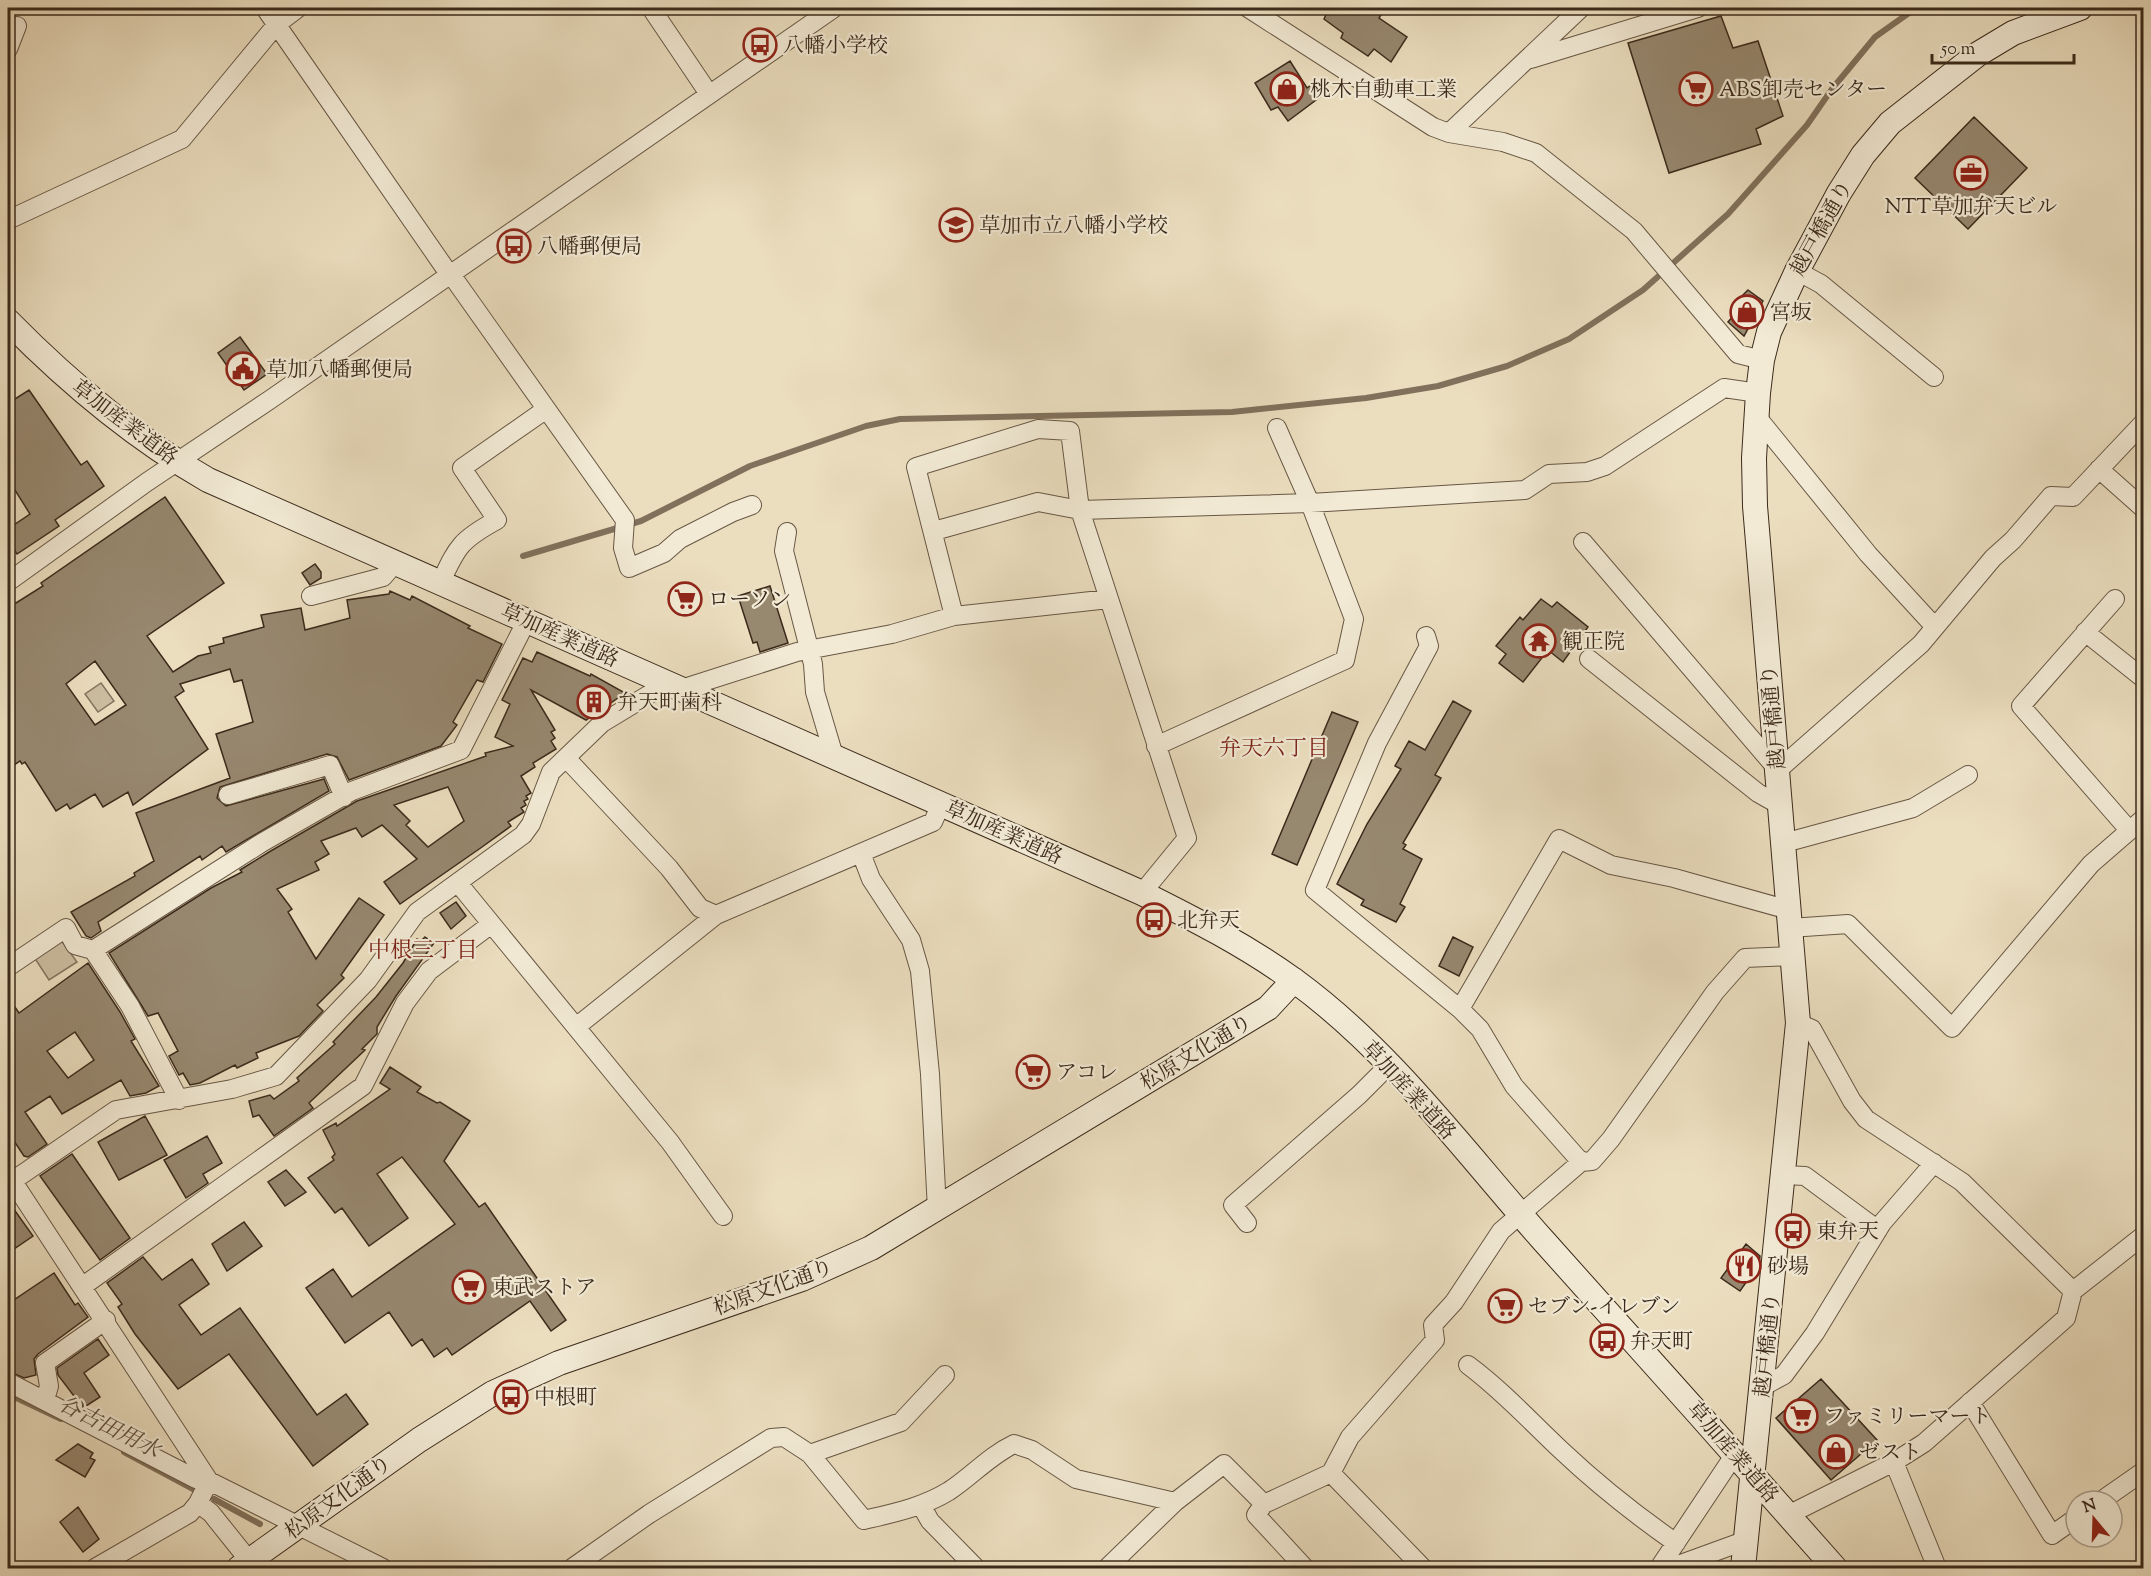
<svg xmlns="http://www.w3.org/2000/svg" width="2151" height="1576" viewBox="0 0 2151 1576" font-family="'Sorts Mill Goudy','Noto Serif JP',serif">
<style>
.green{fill:#cdbfa3;stroke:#84745f;stroke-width:1.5}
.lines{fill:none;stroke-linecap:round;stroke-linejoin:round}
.stream{stroke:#81715c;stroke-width:6}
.building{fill:#978870;stroke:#3b2a1b;stroke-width:1.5;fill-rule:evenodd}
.street-casing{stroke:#675744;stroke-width:20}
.secondary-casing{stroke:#3b2a1b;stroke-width:26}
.street{stroke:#f2ead5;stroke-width:18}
.secondary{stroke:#f2ead5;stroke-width:24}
.labels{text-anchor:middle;stroke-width:4.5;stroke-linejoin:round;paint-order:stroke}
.poi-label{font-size:21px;fill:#3b2a1b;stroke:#f2ead5;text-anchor:start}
.street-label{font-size:21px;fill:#3b2a1b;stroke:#f2ead5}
.neighbourhood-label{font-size:22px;fill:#7a1f14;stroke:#f2ead5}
.water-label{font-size:22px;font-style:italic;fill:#5e4e3b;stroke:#f2ead5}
</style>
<rect width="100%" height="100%" fill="#ebdebf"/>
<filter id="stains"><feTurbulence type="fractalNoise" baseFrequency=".00333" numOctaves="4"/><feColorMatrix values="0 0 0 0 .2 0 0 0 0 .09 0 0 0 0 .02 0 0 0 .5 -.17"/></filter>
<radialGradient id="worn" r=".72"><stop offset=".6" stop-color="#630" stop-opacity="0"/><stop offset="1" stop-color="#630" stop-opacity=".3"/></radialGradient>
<path class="green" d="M101 683 114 701 98 712 85 694Z
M61 940 77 962 49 980 34 957Z"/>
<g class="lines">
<path class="stream" d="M523 556 641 521 750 466 866 426 900 419 1232 412 1366 398 1438 386 1507 366 1569 339 1643 290 1728 214 1807 125 1832 89 1875 37 1916 8
M8 1394 61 1419
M124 1452 195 1490
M214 1499 260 1524"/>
</g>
<path class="building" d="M1329 8H1385L1379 18 1407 37 1391 62 1374 49 1368 56 1341 38 1343 33 1324 19Z
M1721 16 1733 48 1758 41 1783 116 1756 129 1761 144 1669 173 1628 43Z
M1290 61 1307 88 1312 84 1320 97 1288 121 1278 107 1271 110 1255 83Z
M1974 117 2027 168 1968 229 1915 178Z
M1748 290 1763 301 1744 336 1728 322 1742 306 1737 301Z
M240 337 267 374 244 390 218 353Z
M29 390 81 465 87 461 104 486 55 520 59 526 17 554 8 540V529L30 514 8 479V392L15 399Z
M165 497 224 583 147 636 173 672 198 656 211 653 209 647 224 643 223 638 264 627 261 615 301 608 305 630 350 618 347 600 389 594 390 591 410 600 412 596 470 626 468 628 502 644 483 682 477 680 453 722 457 725 441 746 349 780 337 757 327 754 220 787 217 798 226 806 324 779 329 791 226 852 222 846 202 860 200 856 98 922 101 931 91 938 86 936 71 912 135 876 134 873 154 861 136 813 230 778 216 734 253 722 242 680 234 682 230 669 180 684 184 691 175 697 208 749 133 805 128 792 103 807 95 794 70 809 67 804 56 811 25 762 22 764 20 761 8 769V747L13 744 8 736V608L43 586 41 583ZM95 661 126 705 95 725 66 684Z
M315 564 321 572V578L310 585 302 573Z
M770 586 788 643 760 652 757 642 753 643 738 596Z
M1541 599 1552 607 1557 602 1588 627 1563 662 1548 650 1523 682 1499 663 1506 654 1496 646 1520 617 1523 620Z
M537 652 590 676 591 674 625 693 586 720 531 690 555 730 551 732 555 738 551 741 556 749 533 763 535 767 521 776 531 793 526 796 528 799 524 801 526 805 521 808 524 812 508 822 511 826 482 847 400 904 384 882 417 859 382 825 362 837 356 828 321 841 329 854 315 862 319 870 277 889 292 909 288 912 316 959 359 898 384 915 341 975 344 978 317 1005 323 1011 299 1036 256 1053 258 1058 237 1068 235 1065 200 1083 190 1085 183 1073 179 1075 169 1056 178 1051 158 1013 148 1016 109 953 211 888 242 872 240 870 269 852 357 801 486 756 485 753 513 746 495 737 510 704 502 700 523 658 532 662ZM448 787 464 821 428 847 406 825 410 821 394 805Z
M1453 701 1471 711 1435 775 1441 778 1403 843 1406 845 1403 849 1422 859 1400 904 1405 907 1396 922 1361 905 1364 900 1337 884 1367 824 1401 769 1395 766 1409 741 1425 750Z
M1332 712 1358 722 1297 865 1272 854Z
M456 902 466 916 451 929 440 913Z
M425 937 434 943 396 996 377 1027V1034L362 1049 365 1050 309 1103 313 1108 274 1136 259 1115 253 1117 249 1101 270 1095 274 1099 299 1081 297 1078 335 1044 333 1042 376 997 403 963 417 939 421 941Z
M1453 937 1473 947 1459 976 1439 966Z
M88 963 120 1012 135 1039 131 1041 159 1086 146 1093 130 1096 121 1080 62 1114 50 1096 25 1112 47 1144 28 1157 24 1156 8 1132V997L19 1013ZM75 1032 94 1060 68 1078 47 1051Z
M390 1067 421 1087 417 1092 437 1103 440 1102 470 1121 444 1161 479 1207 485 1203 566 1320 551 1331 530 1301 452 1355 447 1348 434 1357 422 1339 412 1346 389 1312 345 1343 306 1288 333 1269 352 1297 455 1224 402 1157 377 1174 408 1218 369 1246 342 1208 335 1213 308 1178 334 1160 332 1157 335 1154 323 1130 336 1123 337 1126 390 1089 380 1083Z
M145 1116 167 1155 119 1180 98 1142Z
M207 1136 222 1163 203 1174 208 1183 186 1198 164 1160Z
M72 1154 130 1238 100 1260 40 1176Z
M286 1170 306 1192 285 1206 268 1182Z
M8 1201 33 1236 14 1249 8 1241Z
M244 1222 262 1246 227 1271 212 1244Z
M1746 1244 1760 1256 1759 1264 1740 1291 1721 1278Z
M143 1257 162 1280 192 1259 209 1284 179 1305 201 1335 240 1308 317 1415 346 1394 368 1424 313 1466 229 1354 178 1389 135 1334 118 1307 122 1304 107 1283Z
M54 1273 75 1305 78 1303 88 1317 38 1354 34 1359 36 1375 24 1378 8 1371V1304Z
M98 1339 109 1355 84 1373 100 1397 83 1408 58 1375 57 1368Z
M1821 1379 1877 1440 1831 1480 1776 1418Z
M78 1444 93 1453 90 1458 95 1460 85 1477 56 1460Z
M78 1507 99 1539 83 1552 60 1522Z"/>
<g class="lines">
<defs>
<path id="street" d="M265 8 449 274
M651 8 709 94
M1248 8 1433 127 1449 133 1503 142 1536 153 1634 231 1738 354 1762 360
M8 49 17 26
M1531 59 1698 8
M1449 133 1581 8
M8 220 182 139 277 24 298 8
M1797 271 1821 284 1934 377
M450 273 625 520 623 548 629 568 664 553 680 539 733 512 752 505
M1757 417 1868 554 1935 627
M2099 469 2144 509
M934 531 1038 502 1080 510 1310 503 1525 490 1549 474 1587 472 1605 466 1724 388 1758 393
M787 532 784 551 813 664 815 692 834 756
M1583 542 1778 770 1921 644 1993 558 2013 540 2051 496 2073 497 2144 422
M8 582 147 482 271 399 834 8
M441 582C457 546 462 539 497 520L462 468 545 410
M311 596 383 577 396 562
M2115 599 2021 706 2129 830
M954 616 916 467 1038 429 1070 431 1080 510 1187 838 1142 893
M2085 632 2144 679
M1426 636 1429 646 1377 743 1315 890 1460 1009 1480 1029 1514 1086 1581 1162 1592 1161 1611 1139 1715 992 1745 958 1793 956
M1589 659 1758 793 1781 806
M681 689 797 652 892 634 954 616 1109 599
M1156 746 1345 660 1354 619 1310 503 1277 428
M567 759 669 868 700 908 716 915
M228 795 330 765 344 797
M1784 843 1913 808 1968 775
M861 853 871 879 911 940 920 971 930 1074 937 1210
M458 883 670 1142 723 1216
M1790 928 1848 924 1952 1028 2091 864 2144 818
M8 967 66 928 75 945 93 950
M1460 1009 1559 839 1611 865 1674 878 1789 910
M1798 1023 1812 1029 1852 1101 1866 1119 1962 1182 2073 1291
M576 1027 716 915 933 822 941 804
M179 1100 130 1006 93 950 263 842 352 791 461 750 527 620
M8 1174 209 1481 383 1568
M1784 1175 1805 1176 1878 1230
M8 1184 116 1110 232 1089 276 1076 368 980 417 912 523 835 531 824 551 772 602 723 668 683
M1247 1223 1233 1205 1359 1095 1388 1066
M83 1286 363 1086 405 1003 429 971 490 925
M1468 1365C1503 1391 1531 1422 1562 1451 1598 1485 1636 1515 1676 1543
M8 1382 196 1479 209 1481 198 1503 190 1513 95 1568
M1762 1387 1784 1375 1815 1333 1882 1223 1934 1163
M45 1400 49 1386 45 1363 106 1320
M1970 1402 2052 1535 2076 1518
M810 1454 901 1422 945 1375
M1894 1462 1937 1568
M1331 1473 1350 1437 1435 1340 1433 1325 1454 1302 1501 1231 1581 1162
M2101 1501 2144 1471
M198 1503 211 1513 255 1568
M1264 1504 1256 1515 1305 1568
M921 1505 930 1521 976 1568
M1788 1515 1894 1462 1924 1443 2066 1318 2073 1291 2144 1235
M572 1568 649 1514 771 1438 784 1437 810 1454 864 1520C894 1513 923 1507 949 1491 972 1476 989 1456 1014 1444L1032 1450 1076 1479 1175 1502 1224 1464 1264 1504 1331 1473 1423 1568
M1107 1568 1175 1502
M1659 1568 1735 1454
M1670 1568 1747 1540"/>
<path id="secondary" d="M8 321C69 383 133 437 208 480L1142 893C1194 919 1247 946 1295 981 1391 1051 1463 1150 1542 1239 1640 1348 1738 1458 1835 1568
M239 1568 419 1440 493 1393 559 1363 802 1279 871 1248 1268 1008 1294 980
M1743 1568 1798 1023 1755 506 1754 458 1758 393 1762 360 1769 332 1797 271 1839 193 1863 155 1890 123 1978 54 2013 33 2080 8"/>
</defs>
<use href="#street" class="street-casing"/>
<use href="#secondary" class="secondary-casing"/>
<use href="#street" class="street"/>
<use href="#secondary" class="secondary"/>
</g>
<defs>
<symbol id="bus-ring" viewBox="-11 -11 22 22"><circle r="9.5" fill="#f2ead5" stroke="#8f2418" stroke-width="1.5"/><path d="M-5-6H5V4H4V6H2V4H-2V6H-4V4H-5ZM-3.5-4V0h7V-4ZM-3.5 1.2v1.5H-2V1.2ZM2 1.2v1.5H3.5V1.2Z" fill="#8f2418"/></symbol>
<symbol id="shop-ring" viewBox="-11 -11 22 22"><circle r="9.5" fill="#f2ead5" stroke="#8f2418" stroke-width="1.5"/><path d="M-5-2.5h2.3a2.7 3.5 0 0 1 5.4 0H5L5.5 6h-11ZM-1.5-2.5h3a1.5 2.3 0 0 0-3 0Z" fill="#8f2418"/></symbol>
<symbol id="supermarket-ring" viewBox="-11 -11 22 22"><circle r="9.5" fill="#f2ead5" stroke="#8f2418" stroke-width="1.5"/><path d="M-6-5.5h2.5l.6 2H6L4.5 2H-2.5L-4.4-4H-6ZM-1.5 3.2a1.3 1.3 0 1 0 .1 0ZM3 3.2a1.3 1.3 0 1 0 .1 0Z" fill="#8f2418"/></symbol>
<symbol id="office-ring" viewBox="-11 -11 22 22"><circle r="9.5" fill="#f2ead5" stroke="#8f2418" stroke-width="1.5"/><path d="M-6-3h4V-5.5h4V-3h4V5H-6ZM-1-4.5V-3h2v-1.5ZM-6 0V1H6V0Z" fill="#8f2418"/></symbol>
<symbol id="school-ring" viewBox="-11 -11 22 22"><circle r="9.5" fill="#f2ead5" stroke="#8f2418" stroke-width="1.5"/><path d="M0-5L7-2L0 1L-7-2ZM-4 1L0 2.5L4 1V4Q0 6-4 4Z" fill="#8f2418"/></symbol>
<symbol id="civic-ring" viewBox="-11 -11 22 22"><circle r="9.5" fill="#f2ead5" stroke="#8f2418" stroke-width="1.5"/><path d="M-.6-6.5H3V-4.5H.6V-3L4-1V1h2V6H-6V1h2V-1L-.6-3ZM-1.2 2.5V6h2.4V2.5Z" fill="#8f2418"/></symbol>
<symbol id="temple-ring" viewBox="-11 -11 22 22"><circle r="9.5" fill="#f2ead5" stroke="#8f2418" stroke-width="1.5"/><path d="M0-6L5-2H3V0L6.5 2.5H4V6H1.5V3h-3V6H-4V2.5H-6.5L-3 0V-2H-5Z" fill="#8f2418"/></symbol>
<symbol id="building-ring" viewBox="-11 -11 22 22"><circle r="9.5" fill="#f2ead5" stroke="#8f2418" stroke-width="1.5"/><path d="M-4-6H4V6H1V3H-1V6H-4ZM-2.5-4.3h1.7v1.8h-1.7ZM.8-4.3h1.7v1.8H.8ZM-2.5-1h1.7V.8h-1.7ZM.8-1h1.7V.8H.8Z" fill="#8f2418"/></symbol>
<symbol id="restaurant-ring" viewBox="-11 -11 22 22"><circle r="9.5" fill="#f2ead5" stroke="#8f2418" stroke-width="1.5"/><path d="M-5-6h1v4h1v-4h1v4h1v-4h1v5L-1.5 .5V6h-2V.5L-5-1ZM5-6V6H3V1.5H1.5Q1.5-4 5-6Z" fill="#8f2418"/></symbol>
</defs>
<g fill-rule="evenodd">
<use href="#bus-ring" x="741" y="26" width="38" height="38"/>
<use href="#shop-ring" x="1268" y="70" width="38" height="38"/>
<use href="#supermarket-ring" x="1677" y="70" width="38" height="38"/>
<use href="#office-ring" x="1952" y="154" width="38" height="38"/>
<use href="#school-ring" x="937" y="206" width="38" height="38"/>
<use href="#bus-ring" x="495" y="227" width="38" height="38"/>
<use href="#shop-ring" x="1728" y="293" width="38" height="38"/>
<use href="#civic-ring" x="224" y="350" width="38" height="38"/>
<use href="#supermarket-ring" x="666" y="580" width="38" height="38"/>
<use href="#temple-ring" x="1520" y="622" width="38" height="38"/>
<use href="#building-ring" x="575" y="683" width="38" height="38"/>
<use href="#bus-ring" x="1135" y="901" width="38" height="38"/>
<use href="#supermarket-ring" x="1014" y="1053" width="38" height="38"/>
<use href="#bus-ring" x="1774" y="1212" width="38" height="38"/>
<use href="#restaurant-ring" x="1725" y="1247" width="38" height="38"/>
<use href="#supermarket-ring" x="450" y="1268" width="38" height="38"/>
<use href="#supermarket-ring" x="1486" y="1287" width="38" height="38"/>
<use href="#bus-ring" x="1588" y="1322" width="38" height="38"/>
<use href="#bus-ring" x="492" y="1378" width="38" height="38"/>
<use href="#supermarket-ring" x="1782" y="1397" width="38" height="38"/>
<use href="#shop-ring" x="1817" y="1433" width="38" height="38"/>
</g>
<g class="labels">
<g class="poi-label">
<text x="783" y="52">八幡小学校</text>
<text x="1310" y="96">桃木自動車工業</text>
<text x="1719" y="96">ABS卸売センター</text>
<text x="1971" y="213" text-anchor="middle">NTT草加弁天ビル</text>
<text x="979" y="232">草加市立八幡小学校</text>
<text x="537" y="253">八幡郵便局</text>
<text x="1770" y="319">宮坂</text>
<text x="266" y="376">草加八幡郵便局</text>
<text x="708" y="606">ローソン</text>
<text x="1562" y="648">観正院</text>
<text x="617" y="709">弁天町歯科</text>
<text x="1177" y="927">北弁天</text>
<text x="1056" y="1079">アコレ</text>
<text x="1816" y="1238">東弁天</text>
<text x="1767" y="1273">砂場</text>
<text x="492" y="1294">東武ストア</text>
<text x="1528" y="1313">セブン-イレブン</text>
<text x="1630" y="1348">弁天町</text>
<text x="534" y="1404">中根町</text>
<text x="1824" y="1423">ファミリーマート</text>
<text x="1859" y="1459">ゼスト</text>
</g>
<g class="street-label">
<text transform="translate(1821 228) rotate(-61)" y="7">越戸橋通り</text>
<text transform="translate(125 422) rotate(37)" y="7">草加産業道路</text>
<text transform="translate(560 635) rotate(24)" y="7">草加産業道路</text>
<text transform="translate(1773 717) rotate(-95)" y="7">越戸橋通り</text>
<text transform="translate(1004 832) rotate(24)" y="7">草加産業道路</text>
<text transform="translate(1196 1052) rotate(-31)" y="7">松原文化通り</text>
<text transform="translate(1409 1090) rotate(47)" y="7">草加産業道路</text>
<text transform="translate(773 1287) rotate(-20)" y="7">松原文化通り</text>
<text transform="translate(1767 1345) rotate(-84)" y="7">越戸橋通り</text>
<text transform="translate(1733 1452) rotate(49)" y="7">草加産業道路</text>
<text transform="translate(338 1497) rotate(-36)" y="7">松原文化通り</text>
</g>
<g class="neighbourhood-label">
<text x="1274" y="755">弁天六丁目</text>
<text x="423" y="957">中根三丁目</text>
</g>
<g class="water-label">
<text transform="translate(110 1426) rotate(27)" y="8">谷古田用水</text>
</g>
</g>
<rect width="2151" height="1576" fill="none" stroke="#ebdebf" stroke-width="30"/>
<rect x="9" y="9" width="2133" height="1558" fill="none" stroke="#3b2a1b" stroke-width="3"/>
<rect x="15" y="15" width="2121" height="1546" fill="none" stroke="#3b2a1b" stroke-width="1.5"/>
<g transform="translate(2094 1519) rotate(341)"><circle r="28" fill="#f2ead5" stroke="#a99d8b" stroke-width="1.5"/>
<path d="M0-4.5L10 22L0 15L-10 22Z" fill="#8f2418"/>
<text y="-9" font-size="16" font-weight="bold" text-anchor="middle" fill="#3b2a1b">N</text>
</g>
<path d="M1932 54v9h142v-9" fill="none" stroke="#3b2a1b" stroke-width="3"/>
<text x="1941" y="54" font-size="18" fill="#3b2a1b" stroke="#f2ead5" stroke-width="4.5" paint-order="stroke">50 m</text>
<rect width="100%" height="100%" filter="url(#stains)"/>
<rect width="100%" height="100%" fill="url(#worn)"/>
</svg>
